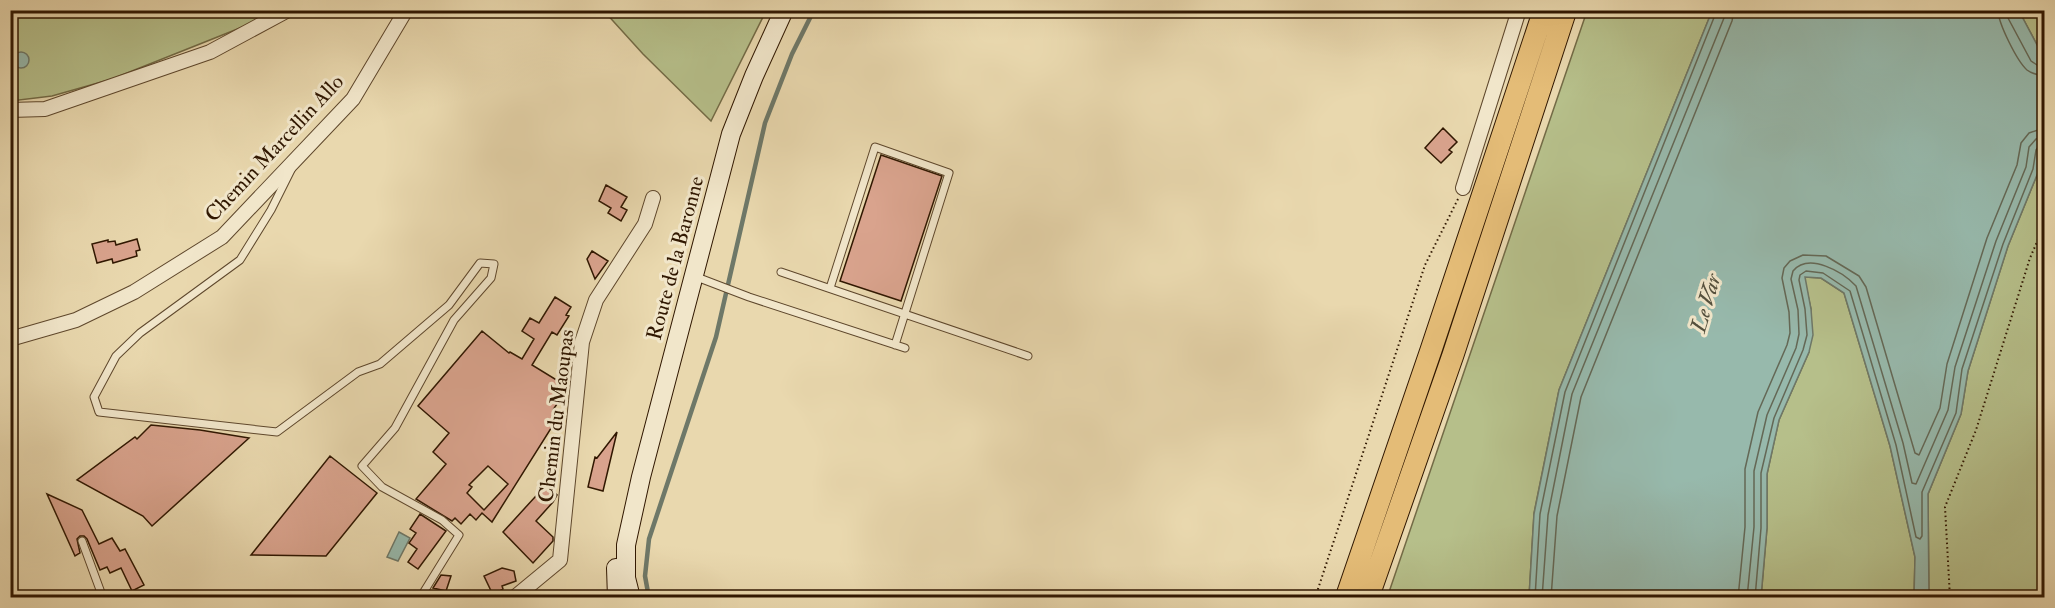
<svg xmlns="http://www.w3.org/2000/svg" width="2055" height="608" viewBox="0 0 2055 608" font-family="'IM FELL Double Pica',serif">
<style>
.green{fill:#b6bf8a;stroke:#736b46;stroke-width:1.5}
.water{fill:#97b9ac;stroke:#6e7868;stroke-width:1.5}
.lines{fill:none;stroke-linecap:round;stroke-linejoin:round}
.shore{stroke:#646856;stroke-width:1.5}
.stream{stroke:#6e7868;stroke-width:4.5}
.building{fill:#d9a38d;stroke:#301701;stroke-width:1.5;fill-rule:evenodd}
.service-casing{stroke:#5e472c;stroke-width:9}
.minor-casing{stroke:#5e472c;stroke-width:16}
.secondary-casing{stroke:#301701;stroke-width:20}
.trunk-casing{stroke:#301701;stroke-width:23}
.path{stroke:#301701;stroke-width:2;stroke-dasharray:1.5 3;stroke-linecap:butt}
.service{stroke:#f1e6ca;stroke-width:7}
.minor{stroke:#f1e6ca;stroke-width:14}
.secondary{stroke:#f1e6ca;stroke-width:18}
.trunk{stroke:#e4bc77;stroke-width:21}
.labels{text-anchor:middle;stroke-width:6;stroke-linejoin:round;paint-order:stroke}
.street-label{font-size:21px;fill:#301701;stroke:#f1e6ca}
.water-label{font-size:22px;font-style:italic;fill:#54503d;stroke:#f1e6ca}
</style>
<rect width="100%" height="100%" fill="#e9d8ae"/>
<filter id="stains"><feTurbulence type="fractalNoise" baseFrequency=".00333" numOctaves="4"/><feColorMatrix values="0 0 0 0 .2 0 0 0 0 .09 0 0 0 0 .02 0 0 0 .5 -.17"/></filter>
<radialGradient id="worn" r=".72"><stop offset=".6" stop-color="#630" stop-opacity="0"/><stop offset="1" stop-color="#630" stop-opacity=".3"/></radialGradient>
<path class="green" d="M10 11H270L250 24 112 79 52 96 11 101Z
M604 11H766L711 121 643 54Z
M1587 11H1712L1559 390 1534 513 1529 597 1387 598Z
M2019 11H2044V58Z
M2044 129V597H1929L1928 494 1961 414 1968 371 2008 246 2039 170Z
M1804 277 1821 278 1844 293 1890 446 1915 557 1914 597 1761 598 1767 528V474L1779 420 1809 352 1811 309Z"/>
<path class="water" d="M1712 11H2019L2044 58V129L2039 170 2008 246 1968 371 1961 414 1928 494 1929 597H1914L1915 557 1890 446 1844 293 1821 278 1805 277 1811 309 1813 335 1809 352 1779 420 1767 474V528L1761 597H1529L1534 514 1559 390Z
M13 60a8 8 0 1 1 16 0a8 8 0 1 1-16 0Z
M399 532 410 538 398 561 387 557Z"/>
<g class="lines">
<path class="shore" d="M1998 10C1998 23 2017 61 2027 70 2032 74 2038 75 2044 76
M2007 10 2008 18 2031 61 2037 65 2044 67
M1535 598 1540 514 1565 392 1717 10
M1542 598 1548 515 1572 394 1724 18 1725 10
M1551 598 1557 516 1581 397 1732 21 1734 10
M1738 598 1745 527V469L1758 412 1787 345 1790 333 1789 312 1782 278 1784 268 1790 261 1803 255 1826 256 1859 276 1866 287 1915 453 1919 455 1940 408 1947 364 1987 238 2017 165 2021 143 2029 133 2044 128
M1747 598 1754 527V471L1767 415 1796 348 1799 334 1798 310 1791 279 1793 271C1809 252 1843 272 1856 286L1903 443 1912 483 1916 484 1948 410 1955 367 1996 241 2026 167 2029 147 2036 139 2044 137
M1755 598 1761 528V473L1774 418 1803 350 1807 335 1805 309 1799 280 1800 275 1806 271 1823 273 1850 291 1896 445 1916 537 1920 539 1922 536V492L1956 413 1962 369 2003 244 2033 169 2036 150 2039 146 2044 145"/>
<path class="stream" d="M649 598 645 576 649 539 716 337 765 123 792 54 814 10"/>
</g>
<path class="building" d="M1443 128 1457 142 1449 150 1452 152 1441 163 1425 148Z
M881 155 942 176 901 301 840 281Z
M606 185 627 197 621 207 627 210 621 221 608 213 611 208 599 201Z
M137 239 140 250 136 251 137 256 113 263 112 259 97 263 92 244 108 240V242L115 241 116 245Z
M592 251 608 261 595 279 587 259Z
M555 297 571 307 566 315 569 316 557 335 552 332 532 365 568 387 553 410 560 414 492 522 482 513 476 520 470 514 461 524 455 518 452 521 416 499 446 464 433 452 449 433 418 406 482 331 509 353 510 352 522 359 534 339 522 331 530 318 539 323ZM488 466 508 484 484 510 467 493 472 487 469 485Z
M151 425 200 430 249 438 152 526 143 516 77 480 135 437 137 439Z
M617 432 603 491 588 487 595 457 597 458Z
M330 456 377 493 326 556 251 555Z
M546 485 557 495 553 502 536 521 553 537V541L533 563 503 532Z
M47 494 82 510 99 544 112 538 120 551 125 549 144 585 132 591 121 568 110 573 107 567 100 570 87 539 84 536H80L77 539 80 553 75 556Z
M420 514 446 531 418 569 408 562 417 549 409 543 416 533 410 529Z
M502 568 514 571 516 581 502 586 503 589 493 595 484 576Z
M441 575 451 576 446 591 433 588Z"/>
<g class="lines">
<defs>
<path id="service" d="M291 170 271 210 240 260 140 333 116 356 94 397 99 412 277 432 358 372 380 364 449 305 480 263 494 264 491 278 454 320 395 428 362 466 382 487 442 520 459 535 420 598
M781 272 1028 356
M694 276 749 297 905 348
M830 288 875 147 949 173 895 345
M82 541 103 598"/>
<path id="minor" d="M10 110 45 109 210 52 288 10
M1463 188 1519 10
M10 339 76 320 134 292 222 237 353 99 406 10
M514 598 560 560 582 342 596 300 645 224 653 198"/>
<path id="secondary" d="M616 568 617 598
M631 598 626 578V545L641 477 731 134 754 76 784 10"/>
<path id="trunk" d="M1346 598 1431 350 1544 10
M1368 598 1453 355 1566 10"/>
</defs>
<use href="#service" class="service-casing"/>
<use href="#minor" class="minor-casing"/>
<use href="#secondary" class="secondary-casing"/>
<use href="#trunk" class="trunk-casing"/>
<path class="path" d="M1315 598 1425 265 1458 199
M1950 598 1945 507 1976 430 2030 258 2044 226"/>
<use href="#service" class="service"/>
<use href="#minor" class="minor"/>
<use href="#secondary" class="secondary"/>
<use href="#trunk" class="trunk"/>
</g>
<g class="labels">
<g class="street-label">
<text transform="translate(274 148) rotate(-47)" y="7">Chemin Marcellin Allo</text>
<text transform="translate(675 258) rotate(-75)" y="7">Route de la Baronne</text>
<text transform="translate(556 416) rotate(-83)" y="7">Chemin du Maoupas</text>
</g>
<g class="water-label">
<text transform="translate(1705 303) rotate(-74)" y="8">Le Var</text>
</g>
</g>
<rect width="2055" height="608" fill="none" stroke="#e9d8ae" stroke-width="36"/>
<rect x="12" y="12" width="2031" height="584" fill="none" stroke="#301701" stroke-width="3"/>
<rect x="18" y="18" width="2019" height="572" fill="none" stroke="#301701" stroke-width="1.5"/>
<rect width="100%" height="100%" filter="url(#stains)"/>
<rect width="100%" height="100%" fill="url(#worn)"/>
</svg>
